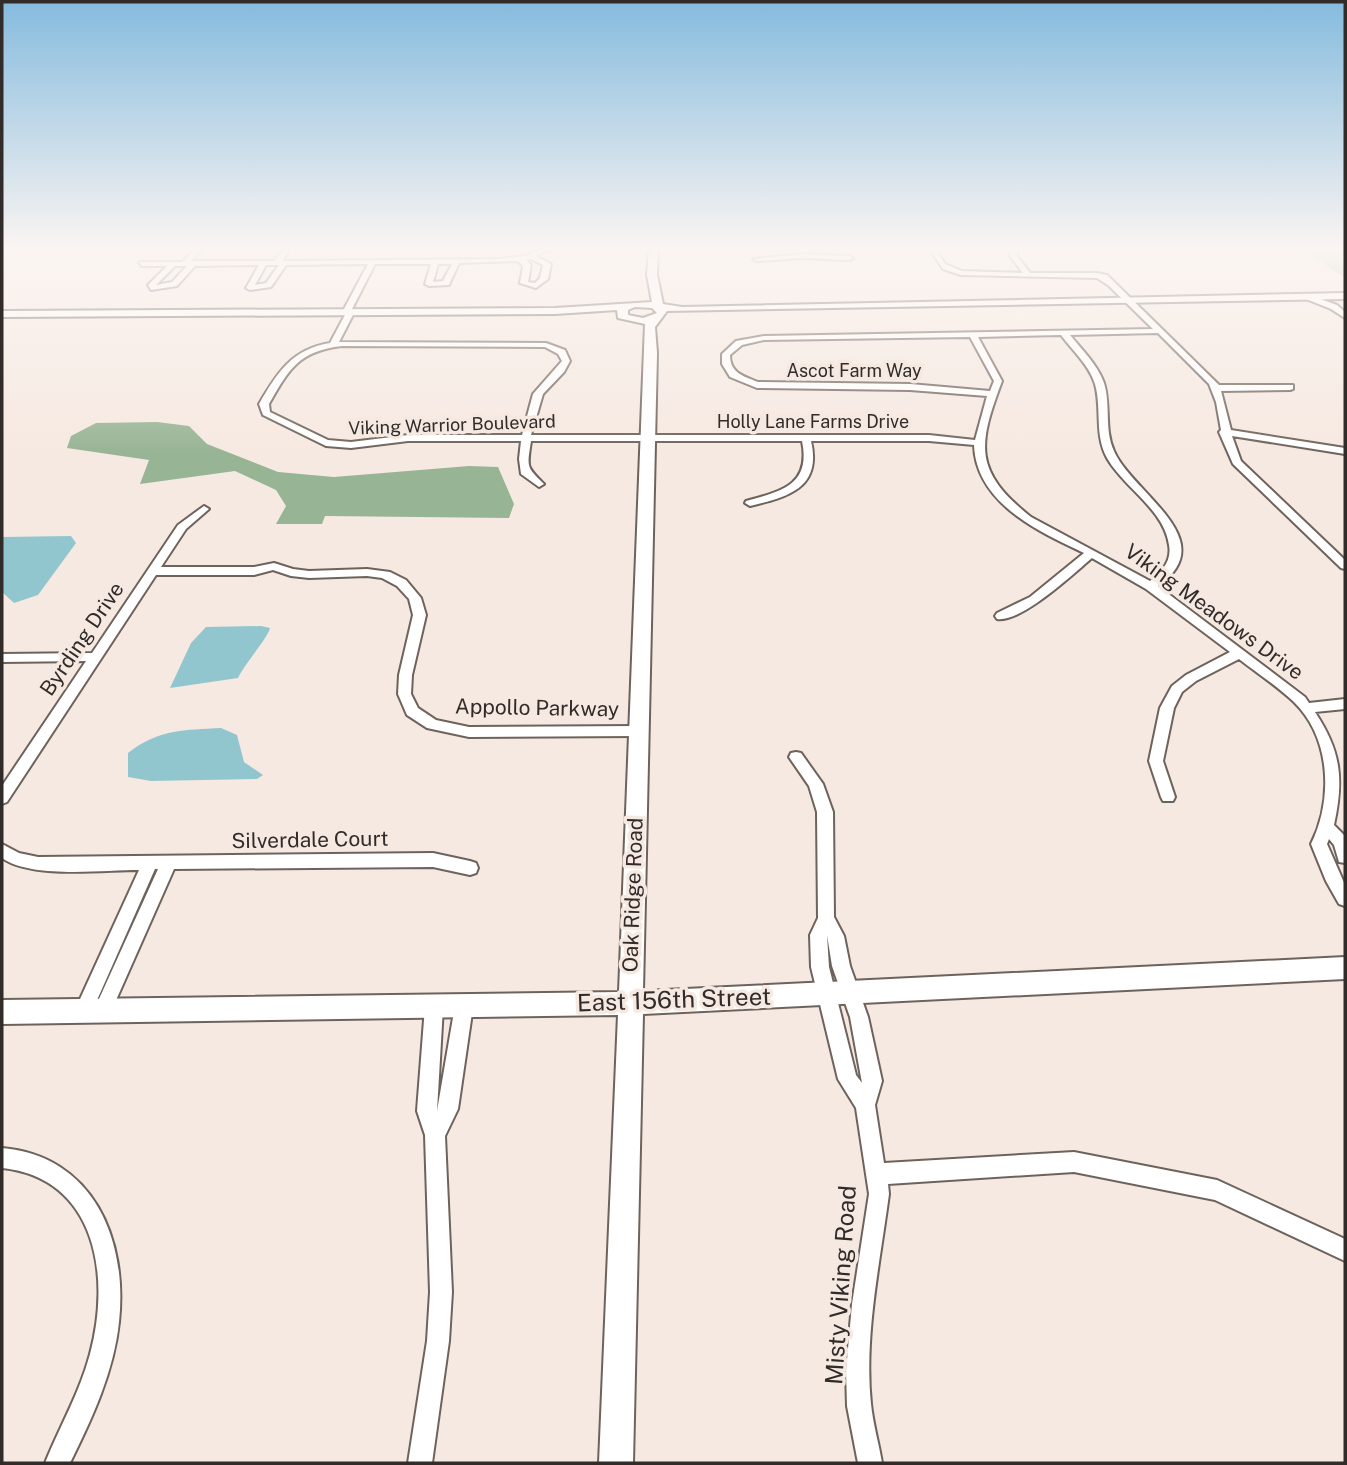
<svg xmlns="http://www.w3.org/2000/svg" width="1347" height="1465" viewBox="0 0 1347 1465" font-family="'Public Sans',sans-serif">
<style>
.green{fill:#afcaad}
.forest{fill:#97b494}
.water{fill:#92c6ce}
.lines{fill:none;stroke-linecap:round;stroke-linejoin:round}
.street-casing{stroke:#6e635c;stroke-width:4}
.secondary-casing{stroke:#6e635c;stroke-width:4}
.street{fill:#fff;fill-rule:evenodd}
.secondary{fill:#fff;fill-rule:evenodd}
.labels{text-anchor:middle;stroke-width:7;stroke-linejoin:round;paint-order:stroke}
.far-street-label{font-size:18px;fill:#312c29;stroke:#f6e9e1}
.street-label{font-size:21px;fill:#312c29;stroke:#f6e9e1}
.near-street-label{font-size:24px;fill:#312c29;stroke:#f6e9e1}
</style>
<rect width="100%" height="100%" fill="#f6e9e1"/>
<path class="green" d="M1301 248H1345V278Z"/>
<path class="forest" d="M157 422 189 426 207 444 278 472 334 477 469 466 498 467 514 504 509 518 325 516 322 524H276L286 506 276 490 235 471 140 484 149 460 67 448 71 436 96 423Z"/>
<path class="water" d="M71 536 76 543 38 595 14 603 2 592V537Z
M261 626 270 628C268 638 245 663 238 678L170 688 191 643 206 627Z
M221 728 237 735 244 762 263 775 257 779 151 781 128 777V753C159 729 184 730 221 728Z"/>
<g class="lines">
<defs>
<path id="street" d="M197 248H203L191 261H274L285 248H291L282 261 500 259 525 256 544 248H552L536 256 551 264 548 279 536 288 520 283 523 266 518 261 459 263 449 285 429 286 425 284 431 264H375L352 309 355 311 339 342 546 343 565 350 570 361 564 372 543 394 531 435H929L975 440 987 396 910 390 757 388 730 377 722 364V354L736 341 764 336 1153 329 1108 285 1097 278 961 275 943 269 929 248H935L945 264 962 271 1023 273 1010 256 1012 248H1018L1017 256 1030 273H1097L1107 275 1219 385H1293V389L1290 390 1221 391 1231 430 1345 448V454L1232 436 1241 461 1345 560V569L1341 568 1233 464 1219 432 1221 430 1216 402 1209 384 1158 333 1070 335C1082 350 1097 364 1104 383 1111 405 1104 429 1114 451 1132 493 1224 540 1158 586L1305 697 1309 703 1345 699V709L1315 712C1341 751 1344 779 1334 825L1345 836V863L1339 862 1334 845 1329 839 1327 844 1345 885V906L1339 904 1326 881 1311 844C1333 800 1331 738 1294 702 1277 686 1257 673 1239 659L1196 681 1182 692 1174 708 1163 761 1175 797 1173 801H1163L1161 797 1149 761 1160 708 1172 686 1186 675 1230 652 1146 589 1092 558C1073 574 1021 623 997 619L995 616 997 613 1030 597 1084 553C1039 532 976 503 974 445L929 441H811C822 488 788 497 750 506L745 503 746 501C782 491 811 485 802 441H531C527 468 526 466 544 484L539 487 521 474 519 459 521 441H408L351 448 326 446 263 415 259 404C277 373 292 349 330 343L346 313 343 311 368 264 286 265 271 287 250 290 246 288 259 265 195 266 177 286 151 290 148 285 167 266H142L139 262H182ZM531 259 543 265 540 278 535 283 528 282 531 265 526 260ZM438 264H452L443 281 433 282ZM266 265H279L266 283 255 285ZM175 266H187L172 282 156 285ZM1061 335C1073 351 1089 365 1095 384 1102 409 1094 434 1107 458 1124 488 1164 509 1169 545 1172 561 1162 572 1150 581L1031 517C973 471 978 445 1002 381L978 337ZM970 337 994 381 990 391 910 384 758 382C743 376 730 373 730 355L742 345 764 340ZM342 346 545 347 558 354 562 361 533 394 522 435H408L351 442 328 440 270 412 269 404C289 369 299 351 342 346Z
M802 254 849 256 853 258 849 260 802 258 757 261 753 259Z
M1309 295 1337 305 1345 312V318L1331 309 1306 299V295Z
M204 506 209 509 186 529 161 567H254L274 563 293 569 309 571 367 569 390 572 406 580 421 598 426 615 412 675 411 694 418 708 436 720 469 727 638 726 645 731 638 736 469 737 427 728 407 715 398 694 399 675 413 615 409 599 397 586 382 578 367 576 309 578 291 576 273 570 254 575H156L7 802 2 804V786L86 661 2 662V654L92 653 178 525Z
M796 752 801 753 823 784 833 812 834 917 844 936 850 966 868 1017 882 1081 875 1105 884 1163 1074 1152 1217 1180 1345 1239V1261L1215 1200 1074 1172 888 1184 889 1194C880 1263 864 1335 871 1404 873 1424 879 1444 882 1463H858L847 1406 846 1371 852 1304 869 1194 856 1108 838 1079 811 967 810 935 818 918 817 812 809 786 789 757 791 753ZM827 935 832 966 850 1017 862 1083 856 1075 829 967Z
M2 844 19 853 38 857 433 853 470 861 476 863 478 868 476 873 470 875 433 867 174 869 109 1016 103 1019 97 1016 94 1010 158 869H155L90 1016 84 1019 78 1016 75 1010 139 870C103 870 31 879 2 858Z
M434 998 440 1001 443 1007 437 1111 455 1006 458 1000 464 998 470 1000 473 1006 458 1109 445 1136 452 1292 449 1341 432 1463H408L427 1341 430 1292 425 1135 417 1111 425 1007 428 1001Z
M2 1148C93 1156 128 1239 119 1322 114 1371 92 1419 70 1463H45C60 1426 80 1392 90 1354 111 1277 97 1178 2 1168Z"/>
<path id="secondary" d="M649 248H658L657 275 663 304 682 307 1345 293V299L667 311 655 327 657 353 643 991 1345 957V979L643 1014 633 1463H599L618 1015 2 1024V1000L619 992 645 324 618 318 617 310 555 314 2 317V311L555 308 652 302 647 275ZM635 307 652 308 657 313 643 318 628 315V310Z"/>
</defs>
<use href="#street" class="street-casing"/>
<use href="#secondary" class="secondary-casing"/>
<use href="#street" class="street"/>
<use href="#secondary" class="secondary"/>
</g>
<linearGradient id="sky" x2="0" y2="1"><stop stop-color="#85bbde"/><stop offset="0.55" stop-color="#fbf5f2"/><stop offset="1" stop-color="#fbf5f2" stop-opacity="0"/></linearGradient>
<rect width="1347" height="453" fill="url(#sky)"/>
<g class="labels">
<g class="far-street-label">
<text x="854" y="377">Ascot Farm Way</text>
<text x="813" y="428">Holly Lane Farms Drive</text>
<text transform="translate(452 425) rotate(-2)" y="6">Viking Warrior Boulevard</text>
</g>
<g class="street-label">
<text transform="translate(1214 612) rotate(36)" y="7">Viking Meadows Drive</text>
<text transform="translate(82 639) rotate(-56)" y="7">Byrding Drive</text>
<text transform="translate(537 708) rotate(1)" y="7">Appollo Parkway</text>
<text transform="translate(310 840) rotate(-1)" y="7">Silverdale Court</text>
<text transform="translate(633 895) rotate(-88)" y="7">Oak Ridge Road</text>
</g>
<g class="near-street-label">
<text transform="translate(674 1000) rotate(-2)" y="8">East 156th Street</text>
<text transform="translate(841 1285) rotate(-86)" y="8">Misty Viking Road</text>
</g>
</g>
<rect width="1347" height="1465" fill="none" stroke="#312c29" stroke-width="7"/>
</svg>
